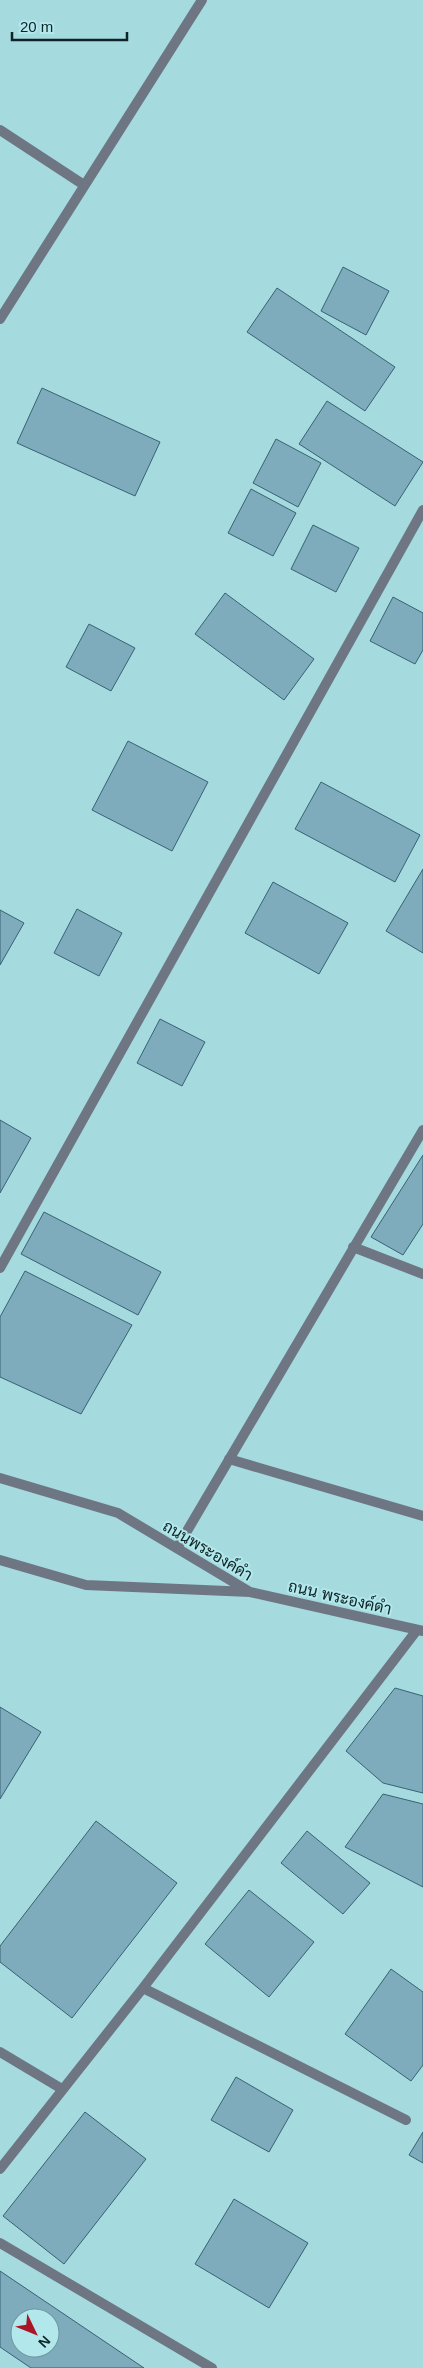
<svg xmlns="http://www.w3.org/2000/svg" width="423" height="2368" viewBox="0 0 423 2368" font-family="Helvetica,Sarabun,sans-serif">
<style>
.building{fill:#7eacbd;stroke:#376372;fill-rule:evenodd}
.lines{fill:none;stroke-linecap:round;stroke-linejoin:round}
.service{stroke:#6e7684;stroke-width:10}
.minor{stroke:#6e7684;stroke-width:10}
.tertiary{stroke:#6e7684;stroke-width:10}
.labels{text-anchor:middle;stroke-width:4;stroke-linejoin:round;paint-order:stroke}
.street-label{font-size:16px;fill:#0f2426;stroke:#b2e8ec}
</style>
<rect width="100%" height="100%" fill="#a5dadf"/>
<path class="building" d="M343 267 389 291 366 335 321 311Z
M277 288 395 367 365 411 247 332Z
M42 388 160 442 135 496 17 443Z
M327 401 423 462 395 506 299 444Z
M276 439 321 463 298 507 253 483Z
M251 489 296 513 273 556 228 533Z
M313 525 359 548 336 592 291 569Z
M225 593 314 659 284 700 195 634Z
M393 597 423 613V650L415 664 370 641Z
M89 624 135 648 111 691 66 667Z
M128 741 208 782 172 851 92 810Z
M321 782 420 835 395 882 295 829Z
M423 869V953L386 931Z
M273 882 348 923 319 974 245 933Z
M77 909 122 933 99 976 54 953Z
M0 910 24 923 0 965Z
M160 1019 205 1042 182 1086 137 1063Z
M0 1120 31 1138 0 1193Z
M423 1155V1224L403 1255 371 1237Z
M44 1212 161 1272 138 1315 21 1254Z
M25 1271 132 1325 81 1414 0 1377V1317Z
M395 1688 423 1696V1793L383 1783 346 1751Z
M0 1707 41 1732 0 1799Z
M383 1794 423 1804V1887L345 1847Z
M96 1821 177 1883 72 2018 0 1962V1946Z
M307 1831 370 1883 343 1914 281 1863Z
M249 1890 314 1942 269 1997 205 1944Z
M391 1969 423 1992V2065L411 2081 345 2034Z
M236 2077 293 2110 269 2152 211 2120Z
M85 2112 146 2159 64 2264 3 2216Z
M423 2132V2163L409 2155Z
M234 2199 308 2243 269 2308 195 2264Z
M0 2271 144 2368H31L0 2347ZM20 2318H50V2348H20Z"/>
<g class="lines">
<path class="service" d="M353 1247 423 1274
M229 1459 423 1516
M177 1548 423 1130
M0 2052 62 2089"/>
<path class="minor" d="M0 130 84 185
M0 319 202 0
M0 1268 423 510
M143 1988 406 2120
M0 2169 143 1988 417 1630
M0 2243 212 2368"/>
<path class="tertiary" d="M0 1478 118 1513 250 1592
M0 1560 86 1585 250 1592 423 1631"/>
</g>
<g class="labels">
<g class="street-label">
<text transform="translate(208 1550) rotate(31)" y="6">ถนนพระองค์ดำ</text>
<text transform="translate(340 1597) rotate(13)" y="6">ถนน พระองค์ดำ</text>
</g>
</g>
<g transform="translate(35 2333) rotate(133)"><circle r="24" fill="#b2e8ec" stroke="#719a9d"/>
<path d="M0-4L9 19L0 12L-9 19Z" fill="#ab1627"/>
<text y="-8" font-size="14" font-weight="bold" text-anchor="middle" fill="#0f2426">N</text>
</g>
<path d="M12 32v8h115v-8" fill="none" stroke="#0f2426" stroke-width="2.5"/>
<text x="20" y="32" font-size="15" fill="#0f2426" stroke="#b2e8ec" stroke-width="4" paint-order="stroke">20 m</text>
</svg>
